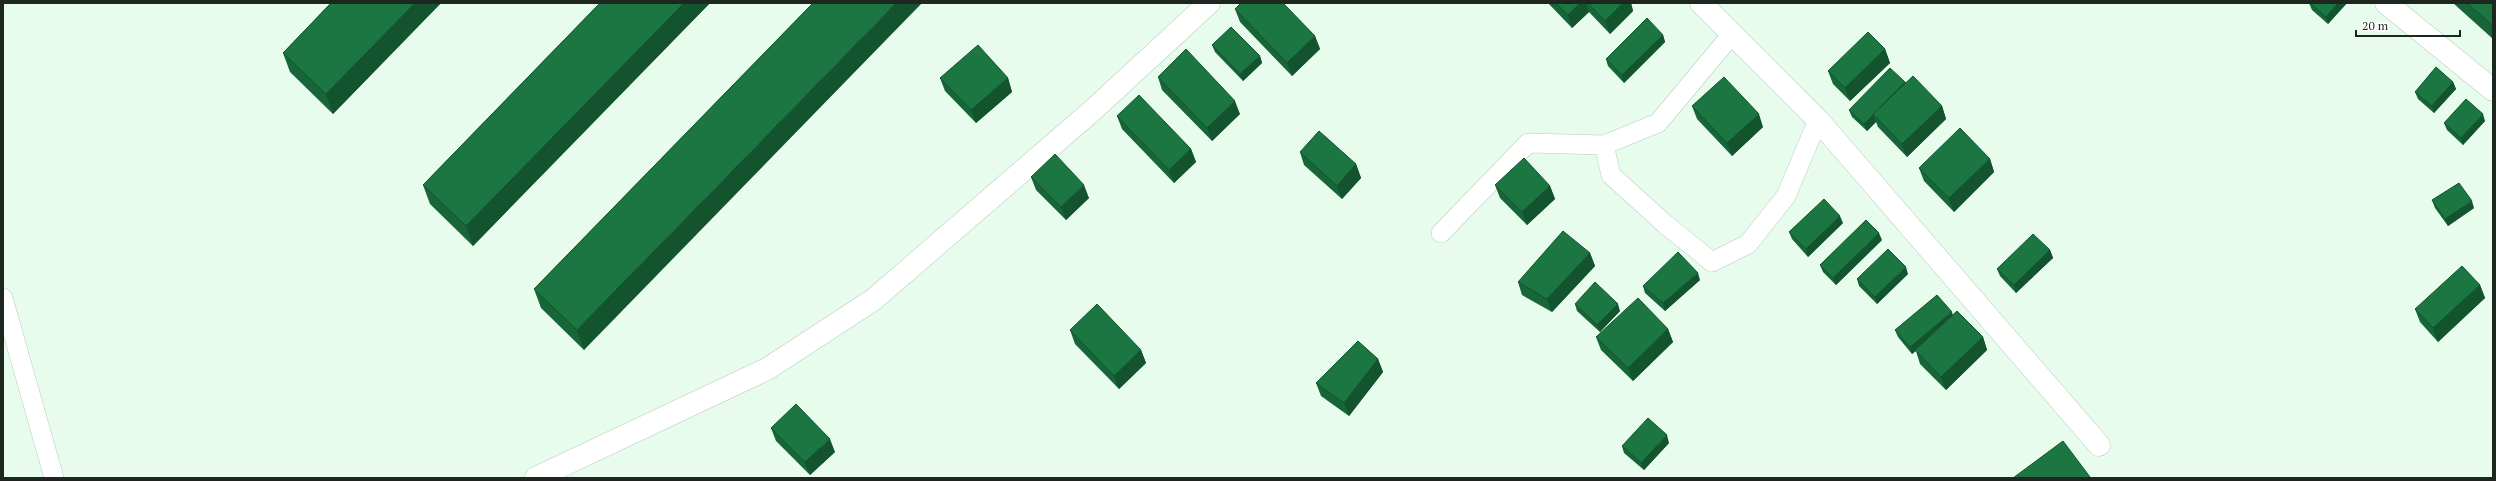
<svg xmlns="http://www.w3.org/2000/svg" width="2496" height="481" viewBox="0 0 2496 481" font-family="'PT Serif',serif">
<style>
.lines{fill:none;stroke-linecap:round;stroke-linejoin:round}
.lane-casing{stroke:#b9cebd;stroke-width:20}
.street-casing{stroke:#b9cebd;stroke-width:23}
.lane{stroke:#fff;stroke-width:19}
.street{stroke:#fff;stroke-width:22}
.wall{fill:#176538}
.shaded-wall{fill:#13532e}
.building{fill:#1b7641;stroke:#13532e}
</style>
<rect width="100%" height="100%" fill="#e7fcec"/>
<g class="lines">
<defs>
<path id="lane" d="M1604 145 1611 175 1665 224 1712 262 1748 244 1786 196 1818 120
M1441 233 1528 143 1604 145 1658 123 1733 33
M3 298 54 478"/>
<path id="street" d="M1701 3 1818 120 2099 445
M2386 3 2493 90
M536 478 767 369 873 300 1093 110 1209 3"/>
</defs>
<use href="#lane" class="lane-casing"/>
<use href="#street" class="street-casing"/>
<use href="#lane" class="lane"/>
<use href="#street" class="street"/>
</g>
<path class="wall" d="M331 3H441L333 114 290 72 283 53Z
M600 3H710L473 246 430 204 423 185Z
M813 3 584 350 541 308 534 289Z
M1548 3H1631L1633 11 1610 34 1589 12 1572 28Z
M2309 3H2347L2328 24 2312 10Z
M2453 3H2493V39Z
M1235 9 1315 36 1320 49 1292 76 1240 22Z
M1663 35 1665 42 1624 83 1608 66 1606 59Z
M1212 45 1260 56 1262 63 1243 81 1215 52Z
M1885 49 1890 63 1850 101 1833 84 1828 71Z
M1158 77 1240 114 1212 141 1162 90Z
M940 78H1008L1012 92 976 123 945 91Z
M1906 82 1942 106 1946 119 1907 157 1878 127 1876 122 1867 131 1852 117 1849 110Z
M2453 82 2456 89 2434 113 2418 99 2415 92Z
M1692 106 1763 127 1732 156 1697 119Z
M1117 116 1191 149 1196 162 1174 183 1122 129Z
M2485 121 2463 145 2447 130 2444 123Z
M1300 152 1356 164 1361 178 1342 199 1304 165Z
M1990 159 1994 172 1954 212 1924 181 1919 168Z
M1031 177 1089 198 1066 220 1036 190Z
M1495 185 1550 186 1555 199 1527 225 1500 198Z
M2432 200 2474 208 2448 226 2435 208Z
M1843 223 1808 257 1792 239 1789 232Z
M1882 240 1836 285 1823 272 1820 265Z
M2050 250 2053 258 2016 293 2000 276 1997 269Z
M1590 253 1595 266 1552 312 1522 295 1518 282Z
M1908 274 1877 304 1859 286 1857 279Z
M1700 280 1665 311 1645 293 1643 286Z
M2480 285 2485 298 2438 342 2420 322 2415 309Z
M1575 304 1620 311 1600 332 1577 311Z
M1953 315 1983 337 1987 350 1946 390 1920 364 1916 351 1912 354 1898 337 1895 330Z
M1668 329 1673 342 1633 381 1601 350 1596 337Z
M1070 330 1141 350 1146 363 1119 389 1075 344Z
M1378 359 1383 372 1349 416 1321 396 1316 383Z
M771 428 835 452 810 475 776 441Z
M1669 443 1644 470 1624 453 1622 446Z"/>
<path class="shaded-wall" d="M415 3H441L333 114 326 94Z
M684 3H710L473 246 466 226Z
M896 3H922L584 350 577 330Z
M1580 3H1586L1589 12 1572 28 1568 15Z
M1623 3H1631L1633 11 1610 34 1605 21Z
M2338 3H2347L2328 24 2326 17Z
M1663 35 1665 42 1624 83 1622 75Z
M1315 36 1320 49 1292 76 1287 63Z
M1885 49 1890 63 1850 101 1845 88Z
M1260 56 1262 63 1243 81 1240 74Z
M1008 78 1012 92 976 123 971 110Z
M2453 82 2456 89 2434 113 2432 106Z
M1235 101 1240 114 1212 141 1207 128Z
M1942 106 1946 119 1907 157 1902 144Z
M1759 114 1763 127 1732 156 1727 143Z
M2483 114 2485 121 2463 145 2461 138Z
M1873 115 1876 122 1867 131 1864 124Z
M1191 149 1196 162 1174 183 1169 170Z
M1990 159 1994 172 1954 212 1949 198Z
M1356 164 1361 178 1342 199 1337 186Z
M1084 185 1089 198 1066 220 1061 207Z
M1550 186 1555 199 1527 225 1522 212Z
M2472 201 2474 208 2448 226 2445 219Z
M1840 216 1843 223 1808 257 1806 249Z
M1879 233 1882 240 1836 285 1833 278Z
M2050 250 2053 258 2016 293 2014 285Z
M1590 253 1595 266 1552 312 1547 299Z
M1906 267 1908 274 1877 304 1875 297Z
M1698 273 1700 280 1665 311 1663 303Z
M2480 285 2485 298 2438 342 2433 328Z
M1618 304 1620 311 1600 332 1597 325Z
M1952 312 1954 319 1912 354 1910 347Z
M1668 329 1673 342 1633 381 1628 368Z
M1983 337 1987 350 1946 390 1941 377Z
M1141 350 1146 363 1119 389 1114 376Z
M1378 359 1383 372 1349 416 1344 403Z
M1667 435 1669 443 1644 470 1641 463Z
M830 439 835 452 810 475 805 462Z"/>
<path class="building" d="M331 3H415L326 94 283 53Z
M600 3H684L466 226 423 185Z
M813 3H896L577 330 534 289Z
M1241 3H1283L1315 36 1287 63 1235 9Z
M1556 3H1580L1568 15Z
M1588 3H1623L1605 21Z
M2310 3H2338L2326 17Z
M2467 3H2493V26Z
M1647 18 1663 35 1622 75 1606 59Z
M1231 27 1260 56 1240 74 1212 45Z
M1868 32 1885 49 1845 88 1828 71Z
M978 45 1008 78 971 110 940 78Z
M1186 49 1235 101 1207 128 1158 77Z
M2436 67 2453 82 2432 106 2415 92Z
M1890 68 1905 82 1873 114V115L1864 124 1849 110Z
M1913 76 1942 106 1902 144 1873 114Z
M1724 77 1759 114 1727 143 1692 106Z
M1139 95 1191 149 1169 170 1117 116Z
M2466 99 2483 114 2461 138 2444 123Z
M1960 128 1990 159 1949 198 1919 168Z
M1319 131 1356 164 1337 186 1300 152Z
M1055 154 1084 185 1061 207 1031 177Z
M1524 158 1550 186 1522 212 1495 185Z
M2459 183 2472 201 2445 219 2432 200Z
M1824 199 1840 216 1806 249 1789 232Z
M1866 220 1879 233 1833 278 1820 265Z
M1563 231 1590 253 1547 299 1518 282Z
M2033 234 2050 250 2014 285 1997 269Z
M1888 249 1906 267 1875 297 1857 279Z
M1678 252 1698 273 1663 303 1643 286Z
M2462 266 2480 285 2433 328 2415 309Z
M1595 282 1618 304 1597 325 1575 304Z
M1937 295 1952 312 1910 347 1895 330Z
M1638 298 1668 329 1628 368 1596 337Z
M1097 304 1141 350 1114 376 1070 330Z
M1957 311 1983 337 1941 377 1915 350Z
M1358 341 1378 359 1344 403 1316 383Z
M796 404 830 439 805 462 771 428Z
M1648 418 1667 435 1641 463 1622 446Z
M2063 441 2090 477 2089 478H2013Z"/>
<rect width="2496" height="481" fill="none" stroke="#1e2620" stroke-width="8"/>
<path d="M2356 30v6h104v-6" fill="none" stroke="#1e2620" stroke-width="2"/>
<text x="2362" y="30" font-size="12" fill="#1e2620" stroke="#ffffff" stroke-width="3" paint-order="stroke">20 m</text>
</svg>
